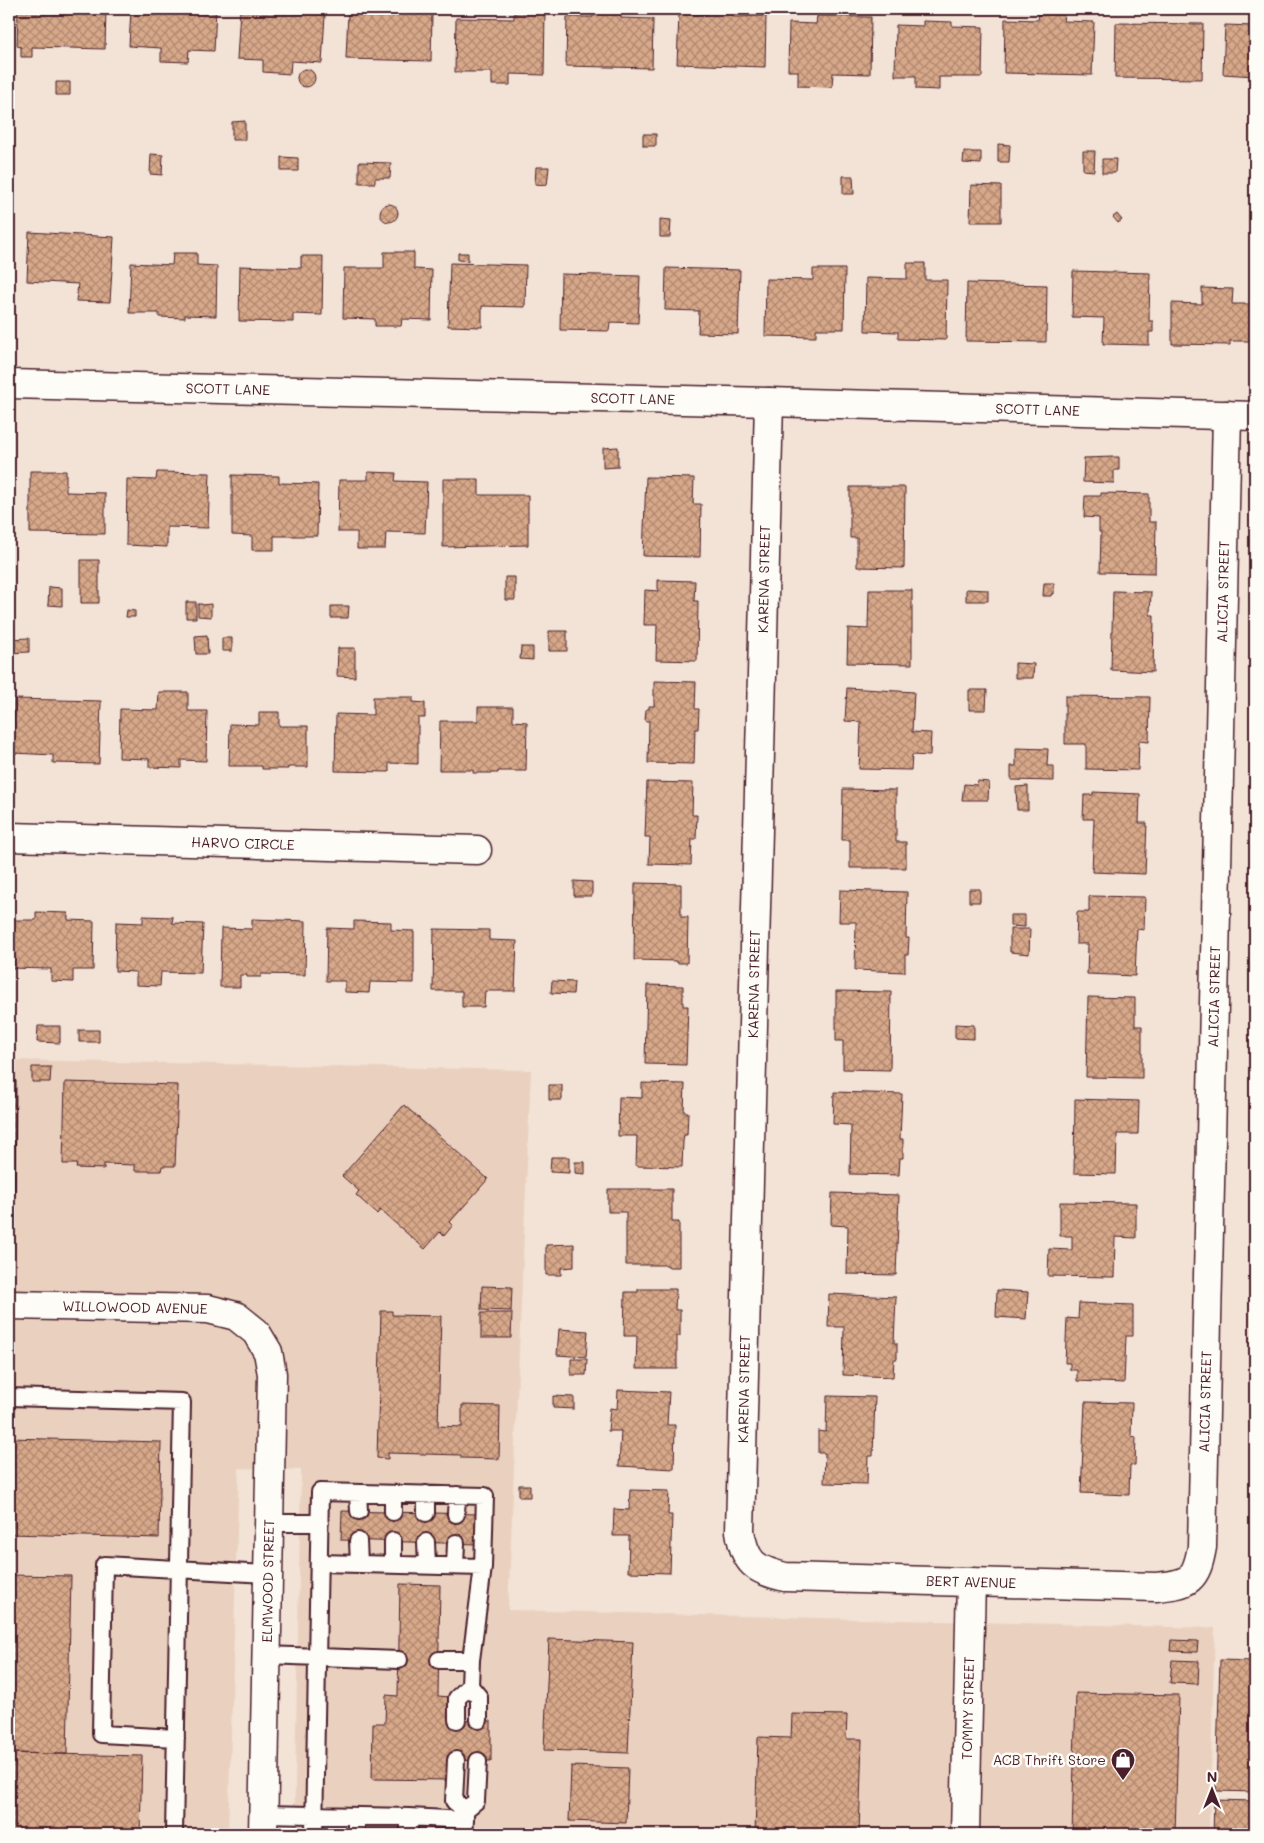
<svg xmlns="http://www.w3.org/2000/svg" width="1264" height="1843" viewBox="0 0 1264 1843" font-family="Mali,sans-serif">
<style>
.built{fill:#ead1bf}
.building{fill:url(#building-cross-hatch);stroke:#4a1f2b}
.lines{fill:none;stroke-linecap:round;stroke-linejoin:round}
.service-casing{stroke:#4a1f2b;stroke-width:20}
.minor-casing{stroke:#4a1f2b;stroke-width:31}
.service{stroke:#fdfcf7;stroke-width:16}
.minor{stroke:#fdfcf7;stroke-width:28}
.labels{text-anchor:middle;stroke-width:5;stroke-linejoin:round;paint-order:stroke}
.street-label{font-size:14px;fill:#4a1f2b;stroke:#fdfcf7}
.poi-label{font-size:14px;fill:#4a1f2b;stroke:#fdfcf7;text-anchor:end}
</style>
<defs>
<pattern id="building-cross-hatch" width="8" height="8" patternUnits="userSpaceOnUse" patternTransform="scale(1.25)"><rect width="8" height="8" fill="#d7a889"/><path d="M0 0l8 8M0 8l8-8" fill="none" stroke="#b08870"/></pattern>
</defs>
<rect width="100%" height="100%" fill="#f2e3d6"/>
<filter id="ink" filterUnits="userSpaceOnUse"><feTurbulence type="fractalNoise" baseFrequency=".02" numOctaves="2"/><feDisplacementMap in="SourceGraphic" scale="10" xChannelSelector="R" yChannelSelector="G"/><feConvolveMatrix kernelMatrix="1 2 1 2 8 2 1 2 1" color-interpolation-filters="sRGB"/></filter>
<g filter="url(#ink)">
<path class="built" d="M9 1060 531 1070 508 1610 1215 1628 1209 1834H294L301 1470 239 1468 228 1834H9Z"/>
<path class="building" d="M18 9H106L105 49 32 47V57H21V47L17 46Z
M131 9H216L214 51 189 50 188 62 161 61V48L129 46Z
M240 9H290V13L325 15 322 63 291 61 290 74 263 72V60L237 59Z
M377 9H402V13L432 14 431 61 346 59 348 12 377 13Z
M514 9 545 10 544 75 510 74V85H492V72H455L456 18 514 19Z
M708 12H734V17L766 16 765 67 677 64 679 14H708Z
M593 13H621V18L653 19 652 68 566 66 567 17H593Z
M1039 14 1064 15 1063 21 1094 22 1092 75 1004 73 1005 19 1038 20Z
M817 16 871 17 870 74 833 73 832 87 798 86V71H788L789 23 816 24Z
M923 21 952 22V26L983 27 982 77H939V90L916 89V76H895L896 25 923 26Z
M1116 23 1203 24 1202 79 1115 78Z
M1225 25 1255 26V76L1223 74Z
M297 78a9 9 0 1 1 18 0a9 9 0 1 1-18 0Z
M56 82H70V95H56Z
M245 121V140H232V122Z
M643 134H656V146H643Z
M998 144 1010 145 1009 162H998Z
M1250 148H1255V163L1250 162Z
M1083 151H1095L1094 171 1083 170Z
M964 152H981V164L963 163Z
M151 154 163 155 162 175 150 174Z
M281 157 298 158V171H281Z
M1102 159H1116L1115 173H1102Z
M359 162 391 163 390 178H375V183H359Z
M536 167H549L547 185 535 184Z
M843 176H853L854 194H843Z
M971 185 1001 186V222H970Z
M380 213a9 9 0 1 1 18 0a9 9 0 1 1-18 0Z
M1117 214 1122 220 1118 223 1113 217Z
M660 219 671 220 670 237H660Z
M29 232 114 237 110 302 76 301 78 284 27 281Z
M384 252H414V269L432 270 431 320 402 319 401 326H375V319L343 318 344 268H384Z
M173 253H197V265L217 266 216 316 185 315V318L159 317V313H129L131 263 172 265Z
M458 253H468V261L458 260Z
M301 256H323L322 315 293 314V322L239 321 240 266 301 268Z
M450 263 526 265 525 307 482 306V327L448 326Z
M907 263H925V280H947L946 340 898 339V332L865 331 866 278 907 279Z
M666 268 740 270 738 334 698 333 699 311 665 310Z
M813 269H845L844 329H816V337L765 336 766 279 813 280Z
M1073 271 1150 273 1149 321H1153V332H1149V345L1103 344 1104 318 1072 317Z
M561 274 640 276 638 323 610 322 609 331 560 330Z
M967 283 1047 285 1046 342 966 341Z
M1202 288 1233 289 1232 304H1252L1251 341H1230V345L1172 344V303L1202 304Z
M618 447V467L603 468V448Z
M1113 457H1119V470H1114V483L1083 482 1084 458Z
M30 471H66V492L105 493V534L30 533Z
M157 472 210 473 208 528 167 527V547L126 545 127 479 156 480Z
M368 472 396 473 395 481 427 482 425 533 386 532 385 549H357V532H338L339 480H368Z
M232 475 279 476V483L318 484 317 536H274V550H252V536L232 535Z
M646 477 694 478 693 504H701L700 557 643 556Z
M443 479H479V495H528V545L443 547Z
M850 487H905L904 568 857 567V538H850Z
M1101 493 1149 494V522H1156L1155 573 1100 572 1101 532H1099V518L1084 517 1085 496H1101Z
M81 560H99V603H81Z
M505 577H515V600H505Z
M658 580 695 581 694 601H698L697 661 656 660 657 625H644L645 590 658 591Z
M1044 583H1054V594H1051V596H1043Z
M49 587 62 588V606L48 605Z
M966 589 988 590V601H966Z
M869 590H912V664L847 663 848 628 868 629Z
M1113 591 1151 592 1150 615H1154L1153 672 1111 670Z
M186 602H196V618H186Z
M198 604H202V605L211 604V617L198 616Z
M331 606H349L348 618H331Z
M127 610 135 611V617H126Z
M549 631H567V651H549Z
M207 635 208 654H196L195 636Z
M29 638V652L10 653 9 639Z
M222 638H232V651H222Z
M521 647H533V660L520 659Z
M338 648H355V677L337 676Z
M1015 663 1034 664 1033 678H1015Z
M654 681 696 682 695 709H699L698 729H695L694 764 648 763 649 721H645L646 709H649V706H654Z
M847 688 914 692 912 732 931 733 930 756 912 755 911 770 859 769 861 722 845 721Z
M969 690H987L986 710H969Z
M159 692H188V711H207L206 761 181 760V768L149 767V759L119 758 120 709 158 710Z
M1065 696 1150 697 1149 742 1139 741 1138 770 1086 769V744H1065Z
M373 697H413V702L425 703V718H418V764L389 763V772L335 771 336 714 373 715Z
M14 699 101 701 99 764 53 763V755L13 753Z
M478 707H513V721L527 722 526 771H498V773H473V770H439L440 721H478Z
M259 712H279V726H308V767H288V769H262V766H229L230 724 259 725Z
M1016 748 1048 749 1047 766H1054V781L1011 780V766H1016Z
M978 781 989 782 988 800H962L964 784 977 785Z
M647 782 693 783 692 815H697L696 839H692L691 865 649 864 650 837H645Z
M1028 786V810H1017L1016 787Z
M843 789 896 790V842H906V868H850V840H842Z
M1093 792 1140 794 1139 823H1147L1145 874 1092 872 1094 819H1083L1084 795H1093Z
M574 881 592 882V896H574Z
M635 883 681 884V917H688L687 963H677V961L634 960Z
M969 889H980V902H969Z
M840 890 907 892 906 938H909L908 955H905V972L855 970 856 922H839Z
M1089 896 1145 897 1144 930 1137 929 1135 976 1087 974 1088 944H1076L1077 912H1089Z
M36 912 68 913V920L94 921 93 970H73V982L51 981V969L9 968V920H36Z
M1010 915H1025V927L1010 926Z
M143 916 173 917 172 923 203 924 201 973 161 972 160 986 136 985V972L115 971 116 922 143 923Z
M252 919 306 921 305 975 261 974V977H247V975H240V987H220L221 928 252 929Z
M354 921 391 922V930L414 931V983L370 982 369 993 345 992V981H326L327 928 354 929Z
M434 929 489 930V940L517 941 515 991H485L484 1007H462V991H433Z
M1010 929H1030L1029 954 1010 952Z
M552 981 574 982 573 994 551 993Z
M647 985 683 986V1006H688L686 1065 645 1064Z
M836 991 891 992 890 1070 843 1069V1041H836Z
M1088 997 1135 998V1026H1142V1078L1086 1077Z
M955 1024 974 1025V1039L955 1038Z
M38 1026H60V1043L37 1042Z
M79 1030H99V1042H79Z
M32 1067H51L50 1082H32Z
M9 1081H16L15 1194H9Z
M65 1082 178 1085 175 1166H162L161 1171H135V1165L104 1164V1169L76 1168 77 1164H63Z
M642 1083 685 1084 684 1112H688L687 1135H684L683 1142 682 1167 636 1166 637 1136H618L619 1097 642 1098Z
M549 1085H562V1100H549Z
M834 1092 902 1094 900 1139H903V1158H900L899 1175 850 1174 851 1125 833 1124Z
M1075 1099 1139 1101 1138 1134H1117L1116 1174 1074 1173Z
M404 1105 488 1179 450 1222 453 1225 444 1236 440 1232 425 1249 380 1210 377 1214 356 1195 359 1191 342 1176Z
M551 1157H569V1173L550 1172Z
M575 1162H585V1174L575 1173Z
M608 1189H672V1222H679V1267H668V1265H626V1212H608Z
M832 1193 899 1195 896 1275 847 1274 848 1226 831 1225Z
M1060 1202 1136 1203V1238L1115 1237 1114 1277 1048 1276 1049 1249 1072 1250V1236H1060Z
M574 1244V1267L561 1268V1275H546V1245Z
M482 1286 512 1287 511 1311 481 1310Z
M638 1289H676L675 1310H680V1336H677V1369H636L637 1336H624L625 1292H638Z
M997 1290 1028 1292 1026 1319 996 1317Z
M829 1294 896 1297 894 1343H897V1359H894L893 1377 843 1375 844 1327H828Z
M1079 1303 1133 1305V1336H1126L1124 1383 1077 1381V1370H1070V1363H1065L1067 1318 1078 1319Z
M381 1311H392V1315L441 1316 438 1426 462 1427V1405L500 1406 499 1459 461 1458V1455L388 1453V1459L377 1458Z
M481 1313H512L511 1338H481Z
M559 1329 588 1331 586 1357 557 1355Z
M571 1359H587L586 1375H571Z
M618 1390 669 1392 667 1425H675L674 1469 619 1466 621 1431H608L610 1408 617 1409Z
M553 1396 574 1397V1409L553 1408Z
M827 1396 875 1397 873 1456H868L867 1484 824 1483 825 1453H818V1431L826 1432Z
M1085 1402 1132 1403 1131 1436 1136 1437 1135 1465H1130L1129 1495 1081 1493Z
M9 1438 161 1442 159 1538 9 1534Z
M519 1485H530V1497H519Z
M630 1490 669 1491 668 1515H672L670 1573 628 1572 629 1536H613L614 1509 629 1510Z
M342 1511 478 1514 477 1544 341 1540Z
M9 1575 71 1576 67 1754 9 1753Z
M400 1584 440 1585 438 1696 451 1697 450 1720 491 1721V1761L448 1760V1780L372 1779 373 1723H385L386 1695 398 1696Z
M549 1639 633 1642 628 1753 544 1750Z
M1171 1640 1198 1641 1197 1652 1170 1651Z
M1172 1660 1199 1661 1198 1684 1170 1683Z
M1220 1660 1255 1661V1792L1216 1791Z
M1076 1693 1179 1695 1175 1834H1072Z
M792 1714 847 1715 846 1739H862L859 1834H755L758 1737 791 1738Z
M9 1753 142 1756 140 1834H9Z
M571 1766 628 1768 626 1823 569 1821Z
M1214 1800 1255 1801V1834H1213Z"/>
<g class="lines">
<defs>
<path id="service" d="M9 1397 182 1402 174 1834
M358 1493 359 1511
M393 1494V1512
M426 1494V1513
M456 1514 457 1495
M269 1523H320
M358 1541 359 1564
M393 1541V1564
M426 1542 427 1565
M319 1563 483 1567
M455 1566 456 1543
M266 1655 399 1660
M439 1660H471
M457 1720V1698L470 1686
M176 1738 101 1734 104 1565 268 1574
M456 1760 454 1801 465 1810
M263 1814 409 1817 465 1820 464 1834
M409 1817V1834
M465 1820V1810L476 1801 478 1761
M314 1834 320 1492 485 1496 483 1567 471 1660 470 1686 479 1697V1720
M356 1834V1816"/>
<g id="minor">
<path id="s1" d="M9 384 769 402 1255 416"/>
<path id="s2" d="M769 402 740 1531C745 1563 755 1570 785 1577L1156 1587C1189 1584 1196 1581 1202 1547L1227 415"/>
<path id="s3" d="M9 837 477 850"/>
<path id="s4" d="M9 1305 208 1309 236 1316 256 1332 268 1352 272 1374 263 1834"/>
<path id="s5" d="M965 1834 971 1582"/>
</g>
</defs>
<use href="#service" class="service-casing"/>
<use href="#minor" class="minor-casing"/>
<use href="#service" class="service"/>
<use href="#minor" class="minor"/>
</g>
</g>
<defs>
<symbol id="shop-pin" viewBox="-11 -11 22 30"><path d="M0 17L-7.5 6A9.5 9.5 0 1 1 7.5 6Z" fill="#4a1f2b" stroke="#fdfcf7"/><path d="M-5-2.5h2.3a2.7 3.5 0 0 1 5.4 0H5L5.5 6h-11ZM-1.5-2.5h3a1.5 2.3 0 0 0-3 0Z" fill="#fff"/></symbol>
</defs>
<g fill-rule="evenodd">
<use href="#shop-pin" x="1109" y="1746" width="28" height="38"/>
</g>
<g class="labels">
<g class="street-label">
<text dy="5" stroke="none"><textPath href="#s1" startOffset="219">SCOTT LANE</textPath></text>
<text dy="5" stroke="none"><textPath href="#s1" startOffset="624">SCOTT LANE</textPath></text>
<text dy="5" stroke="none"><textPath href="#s1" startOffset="1029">SCOTT LANE</textPath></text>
<text transform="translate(764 579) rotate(-89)" y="5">KARENA STREET</text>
<text dy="5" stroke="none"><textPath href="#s2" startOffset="2596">ALICIA STREET</textPath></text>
<text dy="5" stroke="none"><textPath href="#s3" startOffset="234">HARVO CIRCLE</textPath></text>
<text transform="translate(754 984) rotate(-89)" y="5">KARENA STREET</text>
<text dy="5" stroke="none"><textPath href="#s2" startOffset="2191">ALICIA STREET</textPath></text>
<text dy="5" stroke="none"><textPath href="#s4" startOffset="126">WILLOWOOD AVENUE</textPath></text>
<text transform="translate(744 1389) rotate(-89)" y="5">KARENA STREET</text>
<text dy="5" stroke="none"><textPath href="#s2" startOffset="1786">ALICIA STREET</textPath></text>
<text transform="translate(268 1581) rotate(-89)" y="5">ELMWOOD STREET</text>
<text dy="5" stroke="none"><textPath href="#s2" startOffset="1386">BERT AVENUE</textPath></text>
<text dy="5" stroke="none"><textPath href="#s5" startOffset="126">TOMMY STREET</textPath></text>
</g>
<g class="poi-label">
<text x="1106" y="1765">ACB Thrift Store</text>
</g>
</g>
<rect width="1264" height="1843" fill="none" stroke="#fdfcf7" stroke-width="30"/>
<rect x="15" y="15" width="1234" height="1813" fill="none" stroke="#4a1f2b" stroke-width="2" filter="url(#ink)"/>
<g transform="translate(1212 1790)" stroke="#fdfcf7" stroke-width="4" paint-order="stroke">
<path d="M0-4L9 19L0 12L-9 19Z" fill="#4a1f2b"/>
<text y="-8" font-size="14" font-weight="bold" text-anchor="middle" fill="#4a1f2b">N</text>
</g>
</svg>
